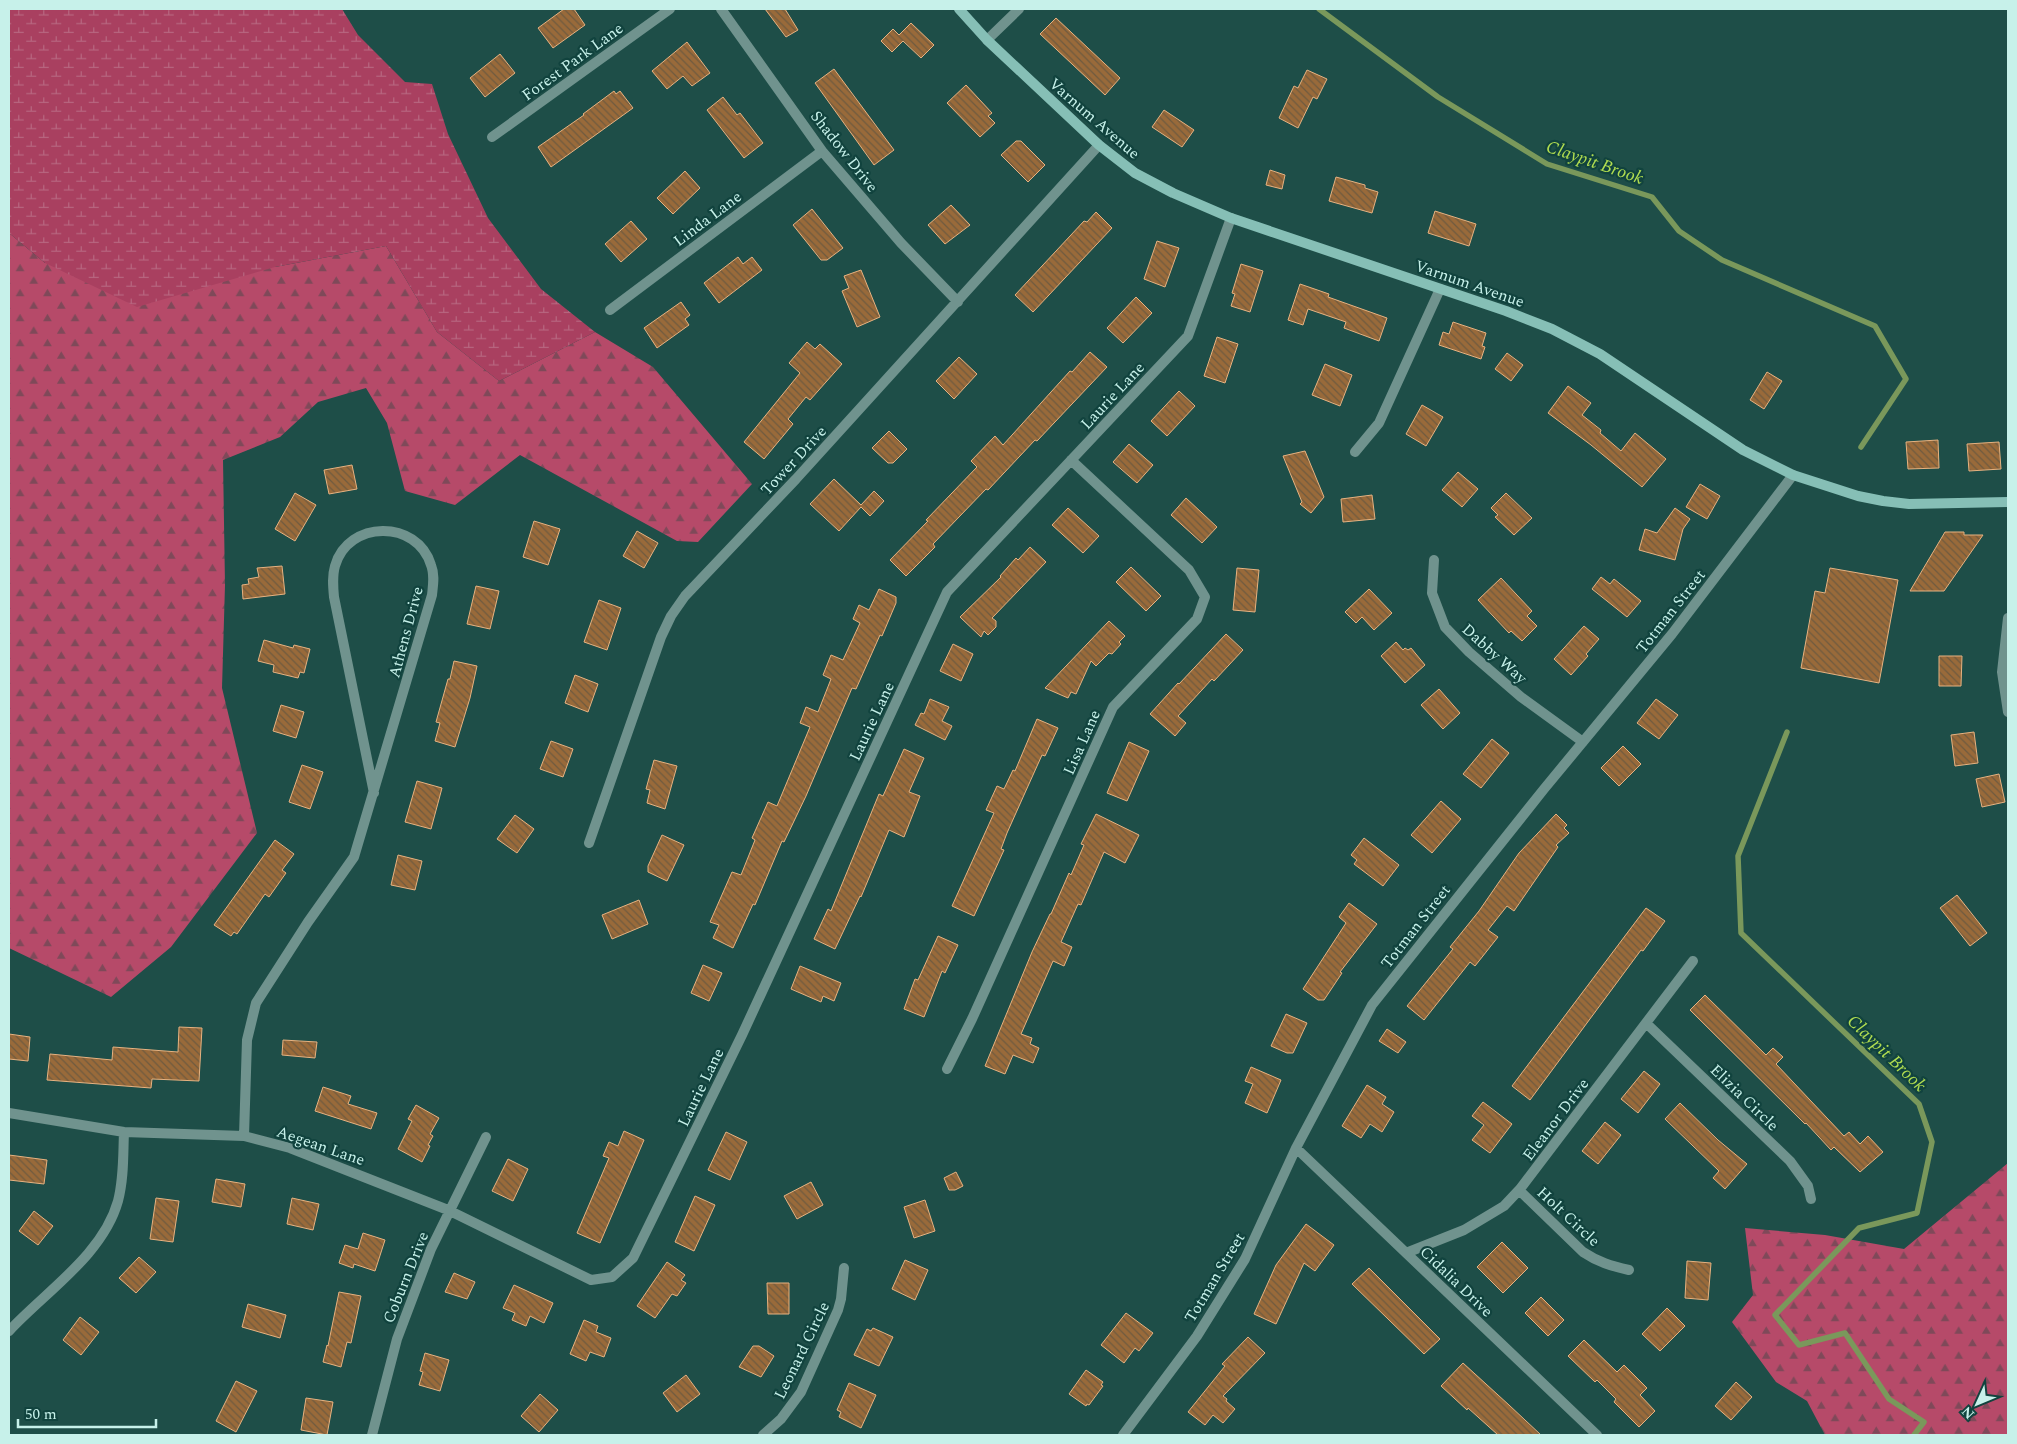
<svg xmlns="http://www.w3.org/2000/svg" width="2017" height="1444" viewBox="0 0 2017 1444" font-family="Spectral,serif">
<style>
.forest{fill:url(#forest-firs)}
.wetland{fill:url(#wetland-marsh)}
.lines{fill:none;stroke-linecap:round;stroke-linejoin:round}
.stream{stroke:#7a985b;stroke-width:5.5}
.building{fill:url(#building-back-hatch);stroke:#e6b281}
.street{stroke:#70938e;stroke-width:10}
.secondary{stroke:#86bfb6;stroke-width:10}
.labels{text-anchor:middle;stroke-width:4.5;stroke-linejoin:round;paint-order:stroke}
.street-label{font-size:16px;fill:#c7f1ea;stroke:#11433e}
.water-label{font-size:18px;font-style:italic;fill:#b0dc50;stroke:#11433e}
</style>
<defs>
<pattern id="forest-firs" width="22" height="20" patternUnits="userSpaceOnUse" patternTransform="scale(1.25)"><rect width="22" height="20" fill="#b64a69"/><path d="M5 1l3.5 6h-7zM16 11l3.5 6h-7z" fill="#7f4959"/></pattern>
<pattern id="wetland-marsh" width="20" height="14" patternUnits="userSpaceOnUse" patternTransform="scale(1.25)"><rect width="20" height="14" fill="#a94060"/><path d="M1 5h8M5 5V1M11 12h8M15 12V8" fill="none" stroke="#b7657f"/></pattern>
<pattern id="building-back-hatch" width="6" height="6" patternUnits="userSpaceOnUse" patternTransform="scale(1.25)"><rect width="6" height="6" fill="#996a3a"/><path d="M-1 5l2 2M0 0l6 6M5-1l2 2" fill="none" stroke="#6f5b3f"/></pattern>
</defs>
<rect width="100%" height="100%" fill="#1e4e48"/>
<path class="forest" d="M9 233 45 263 275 267 386 246 437 332 499 381 595 332 653 367 752 484 698 542 677 541 520 455 455 505 405 491 387 423 366 388 318 402 280 437 223 460 225 585 222 688 257 833 171 947 111 997 9 948Z
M2008 1163V1435H1825L1807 1401 1776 1382 1732 1322 1753 1295 1745 1228 1825 1235 1904 1249Z"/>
<path class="wetland" d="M9 9H342L358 35 405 82 432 84 448 134 488 218 541 289 595 332 499 381 437 332 386 246 275 267 137 307 45 263 9 233Z"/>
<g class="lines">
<path class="stream" d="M1319 9 1438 97 1547 164 1652 197 1679 231 1722 260 1875 326 1906 379 1861 447
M1787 732 1738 856 1741 933 1919 1104 1932 1142 1917 1213 1859 1228 1775 1315 1799 1345 1845 1333 1889 1399 1924 1422 1914 1435"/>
</g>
<path class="building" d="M564 9H574L585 25 553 48 538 28Z
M765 9H785L798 30 786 37Z
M1056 18 1120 78 1105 95 1040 34Z
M911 23 934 45 921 58 903 41 892 52 881 41 893 29 899 35Z
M687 42 710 73 692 86 683 76 667 89 652 71Z
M500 54 515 73 485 97 470 78Z
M834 69 894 150 874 165 815 83Z
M1307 70 1327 79 1317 99 1313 97 1298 128 1279 118 1294 86 1298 88Z
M966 85 992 113 988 116 995 123 980 137 947 103Z
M614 91 616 94 620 91 633 108 551 167 538 147 584 115 583 114Z
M723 97 737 115 740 113 763 143 744 158 707 110Z
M1164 110 1194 130 1182 147 1152 127Z
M1016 141H1021L1045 165 1028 182 1001 155Z
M1270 170 1285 175 1282 189 1266 185Z
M685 171 700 188 673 214 657 198Z
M1336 177 1365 185V188L1378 192 1372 213 1329 201Z
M951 205 970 225 945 244 928 225Z
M812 209 843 248 827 260H821L793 225Z
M1435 211 1476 224 1469 246 1428 233Z
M1096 212 1112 228 1033 312 1015 295 1084 221 1087 222Z
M631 221 647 239 621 262 605 244Z
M1157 241 1179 248 1165 287 1144 279Z
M738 257 743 264 752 257 762 270 719 303 704 283Z
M1241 264 1263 271 1250 312 1231 306 1235 294 1232 293Z
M861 270 880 317 857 327 842 291 849 288 844 276Z
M1300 284 1329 294 1328 297 1387 318 1379 341 1344 328 1346 322 1308 309 1303 325 1288 320Z
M1136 297 1152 313 1123 343 1107 328Z
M681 302 690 315 685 319 689 325 657 348 644 328Z
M1453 322 1486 333 1482 346 1485 347 1481 359 1439 345 1443 332 1449 334Z
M1217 337 1238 344 1225 383 1204 376Z
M807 342 815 349 820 344 842 364 810 400 806 397 788 419 793 424 764 459 744 442 800 373 789 363Z
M1090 352 1107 367 1037 441 1035 440 988 490 986 489 933 544 935 547 906 576 890 560 928 521 926 520 977 467 971 461 995 436 1003 445 1070 371 1072 372Z
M1507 353 1523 365 1511 381 1495 369Z
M959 357 977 374 954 399 936 381Z
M1325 364 1352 375 1340 406 1312 395Z
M1767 372 1782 381 1764 409 1750 400Z
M1568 386 1591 403 1582 415 1601 430 1600 433 1621 451 1635 433 1666 459 1642 487 1591 445 1548 413Z
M1179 391 1195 406 1167 436 1151 421Z
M1422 405 1443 417 1426 446 1406 434Z
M889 431 907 449 893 463H888L872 448Z
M1938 440 1939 468 1908 469 1906 442Z
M1999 442 2001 469 1969 471 1967 444Z
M1129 444 1153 465 1137 483 1113 462Z
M1305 451 1324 497 1311 513 1300 504 1302 502 1283 456Z
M352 465 357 489 329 494 324 470Z
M1458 472 1478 489 1462 507 1442 490Z
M834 479 861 505 874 491 884 501 870 516 861 507 839 531 810 504Z
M1700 484 1720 496 1707 519 1686 507Z
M295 493 316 505 295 541 275 529Z
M1506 493 1532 518 1514 535 1495 517 1498 515 1491 508Z
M1372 495 1375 519 1343 522 1341 499Z
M1186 498 1217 527 1202 543 1171 515Z
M1068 508 1099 536 1083 553 1052 525Z
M1675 508 1690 519 1683 529 1675 560 1639 550 1645 529 1657 533Z
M534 521 560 529 548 565 523 557Z
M637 531 658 543 644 568 623 556Z
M1945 532H1964V535H1983L1944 591H1910Z
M1030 547 1046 562 992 618 996 621V627L988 635 984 631 981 637 960 617 1001 577 1000 576 1016 558 1018 560Z
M282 566 285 594 243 599 242 585 249 584 248 579 259 577 257 568Z
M1131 567 1161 596 1146 611 1116 582Z
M1237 568 1259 570 1255 612 1233 610Z
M1830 568 1898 580 1879 683 1801 668 1815 591 1825 593Z
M1601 577 1610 584 1614 579 1641 601 1627 617 1592 589Z
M1501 578 1532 611 1527 616 1537 626 1522 641 1511 631 1509 633 1478 600Z
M476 586 499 591 490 629 467 624Z
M879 589 896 597V603L882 636 880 635 856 689 852 688 806 796 784 842 782 841 755 905 753 904 733 948 713 938 719 925 710 922 732 872 741 875 755 840 752 838 768 802 777 806 810 727 800 723 806 707 818 712 831 679 823 675 831 655 843 660 860 623 853 619 859 605 869 610Z
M1369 589 1392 613 1374 630 1362 617 1356 623 1345 612Z
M599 600 621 608 607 650 584 642Z
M1109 621 1125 636 1119 642 1121 644 1112 654 1109 653 1096 666 1091 661 1076 694 1071 692 1068 698 1045 688Z
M1584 626 1599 639 1586 654 1588 656 1571 675 1554 659Z
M1226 634 1243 650 1214 681 1212 679 1178 716 1186 723 1175 736 1150 714 1178 683 1179 684Z
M264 640 293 648 294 645 310 649 304 673 300 672 298 678 273 672 274 665 258 661Z
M1396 642 1403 650 1405 648 1408 650 1411 648 1425 665 1405 683 1381 656Z
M953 644 973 654 961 681 940 671Z
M1939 656H1962L1961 686H1939Z
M454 661 477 666 470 698 455 747 435 741 440 723 436 722 448 679H450Z
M575 675 598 684 588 712 565 703Z
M1439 689 1460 713 1443 729 1421 705Z
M930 699 949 707 942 721 952 726 945 740 915 725 921 713 924 714Z
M1656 699 1678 715 1659 739 1637 723Z
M281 705 304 712 296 738 273 731Z
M1037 719 1058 728 1045 756 1042 755 1024 795 1007 833 1001 849 1004 850 974 916 952 906 994 813 986 810 997 786 1004 789 1013 770 1015 771Z
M1974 732 1978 763 1955 766 1951 735Z
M1492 739 1509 753 1481 788 1463 774Z
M551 741 573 749 563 777 540 769Z
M1129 742 1149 751 1127 801 1107 793Z
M1623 746 1641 764 1619 786 1601 768Z
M904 749 924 758 909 792 920 796 904 837 889 830 861 897 860 896 835 949 814 939 828 909 831 911 879 794 883 796Z
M654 760 677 766 665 809 647 803 650 790 646 789Z
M302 765 323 772 310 809 289 802Z
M1999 774 2005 802 1982 807 1976 779Z
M417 781 442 788 431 829 405 822Z
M1441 801 1461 819 1432 853 1411 835Z
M1096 814 1139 835 1125 863 1104 852 1081 905 1078 904 1061 942 1072 947 1064 966 1053 961 1021 1034 1032 1038 1030 1044 1039 1048 1033 1063 1013 1055 1005 1074 985 1066 1032 952 1050 914H1051L1069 873 1071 875 1084 845 1081 844Z
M1556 814 1567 825 1564 828 1569 833 1556 845 1558 847 1514 911 1507 906 1488 930 1498 937 1475 966 1470 962 1424 1020 1407 1006 1453 949 1450 947 1479 911 1519 853Z
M515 815 534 829 517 853 497 839Z
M662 835 684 845 667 881 648 872V866Z
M1364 838 1399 865 1383 886 1354 864 1357 860 1351 855Z
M275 840 294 854 282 870 286 873 269 897 265 894 237 934 234 932 231 936 214 925Z
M398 855 422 861 415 890 391 885Z
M1957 895 1987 933 1970 946 1940 908Z
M639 900 648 924 612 939 602 915Z
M1349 903 1377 924 1340 972 1342 973 1324 1000H1318L1303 989 1346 923 1339 917Z
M1646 908 1665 921 1643 951 1641 950 1530 1100 1512 1086Z
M938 936 958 945 945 973 942 971 924 1017 904 1009 915 979 918 980Z
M703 965 722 973 709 1001 691 993Z
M800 966 841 983 834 1001 823 996 821 1002 791 989Z
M1705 995 1766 1055 1773 1048 1783 1057 1776 1064 1844 1136 1849 1132 1860 1144 1868 1136 1883 1152 1860 1172 1834 1147 1831 1150 1806 1123 1805 1124 1690 1010Z
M1286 1014 1307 1023 1293 1053H1287L1271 1046Z
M179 1027 202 1028 199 1081 152 1079 151 1088 47 1080 50 1054 112 1060 113 1047 178 1052Z
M1387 1029 1406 1042 1398 1053 1379 1041Z
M9 1034 30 1037 28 1061 9 1059Z
M283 1040 317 1042 315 1058 282 1055Z
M1251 1067 1281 1080 1267 1113 1245 1103 1253 1084 1245 1081Z
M1644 1071 1660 1084 1638 1113 1621 1099Z
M1367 1085 1386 1097 1382 1104 1394 1112 1382 1132 1370 1124 1361 1138 1342 1126Z
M323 1087 351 1096 348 1104 377 1113 371 1129 315 1111Z
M1483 1102 1512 1124 1490 1153 1472 1140 1484 1125 1472 1116Z
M1680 1103 1718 1140 1747 1164 1725 1189 1713 1178 1719 1171 1665 1119Z
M416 1105 439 1118 430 1134 433 1136 428 1145 430 1146 422 1162 398 1149 412 1121 408 1119Z
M1605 1122 1621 1135 1598 1164 1582 1151Z
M624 1131 644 1140 600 1243 577 1233 609 1158 603 1156 609 1142 618 1146Z
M726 1132 747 1142 730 1180 708 1170Z
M9 1155 47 1160 44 1184 9 1180Z
M508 1159 528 1169 513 1201 492 1191Z
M956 1172 963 1186 955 1190H949L944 1178Z
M216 1179 245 1184 241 1207 212 1202Z
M811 1182 823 1205 797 1219 784 1196Z
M695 1196 715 1205 694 1251 675 1242Z
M156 1198 179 1201 173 1242 150 1239Z
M292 1198 319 1204 313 1230 287 1224Z
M925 1200 935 1231 914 1238 904 1207Z
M34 1211 53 1226 38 1245 19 1231Z
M1306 1224 1334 1245 1315 1271 1304 1263 1276 1324 1254 1314 1276 1265Z
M363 1233 385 1240 375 1271 354 1264 353 1268 339 1263 345 1245 358 1249Z
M1502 1242 1528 1268 1503 1293 1477 1267Z
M139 1257 156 1272 136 1293 119 1278Z
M905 1260 928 1270 915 1300 892 1289Z
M1687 1261 1711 1263 1708 1300 1685 1298Z
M667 1262 685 1275 681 1280 686 1283 677 1296 672 1294 655 1318 637 1306Z
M1369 1268 1440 1339 1424 1354 1352 1284Z
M454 1273 475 1282 467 1299 445 1292Z
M767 1283H789V1314H768Z
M514 1285 553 1303 544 1323 530 1316 526 1326 512 1320 515 1313 503 1308Z
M339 1292 361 1296 351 1343 347 1342 341 1367 323 1362 327 1345 328 1346Z
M1541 1297 1564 1320 1548 1336 1525 1313Z
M248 1304 286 1315 280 1338 242 1327Z
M1667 1308 1685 1326 1660 1351 1642 1334Z
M1126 1313 1153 1333 1139 1351 1135 1348 1124 1363 1101 1345Z
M80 1317 99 1332 81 1355 63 1340Z
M584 1320 598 1326 596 1332 611 1338 604 1357 590 1352 586 1361 570 1354Z
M873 1328 893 1337 879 1366 854 1355 867 1329 871 1331Z
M1248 1337 1265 1353 1223 1396 1227 1399 1226 1401 1235 1409 1223 1423 1213 1415 1205 1425 1188 1412 1225 1366 1222 1364Z
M1584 1340 1617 1372 1624 1365 1647 1388 1640 1395 1655 1411 1639 1427 1614 1402 1616 1399 1597 1380 1595 1382 1568 1356Z
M753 1346H759L774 1356 761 1377 739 1367Z
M425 1353 449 1360 440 1391 419 1385 423 1372 420 1371Z
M1463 1363 1509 1405 1541 1435H1498L1468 1408 1467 1410 1441 1386Z
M1086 1370 1103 1382 1101 1385 1103 1386 1089 1405 1087 1404 1086 1406 1069 1394Z
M686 1375 700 1394 677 1412 663 1393Z
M236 1381 257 1391 236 1432 216 1421Z
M1736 1382 1752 1397 1731 1420 1715 1406Z
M849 1383 876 1395 861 1428 839 1417 841 1412 837 1410Z
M540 1394 558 1410 539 1432 521 1416Z
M306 1398 333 1402 327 1435 301 1430Z"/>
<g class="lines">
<path class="street" d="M721 9 822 151 901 243 958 302
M987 40 1019 9
M492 137 670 9
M610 310 822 151
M1355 452 1379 423 1440 289
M1434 560 1432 593 1445 627 1469 652 1521 697 1583 742
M2008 618 2002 672 2008 712
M589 843 661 637 671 616 685 596 796 479 1099 145
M1646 1023 1790 1161 1808 1186 1811 1199
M947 1069 972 1019 1113 707 1197 619 1205 597 1189 570 1071 460
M9 1113 124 1132 244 1136 290 1148 448 1210 591 1280 612 1277 633 1258 742 1035 947 592 1188 336 1231 218
M244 1136 247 1040 256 1003 308 922 354 857 432 595C433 585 435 575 431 565 417 519 348 520 335 566 332 576 333 586 334 597L374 793
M1296 1148 1597 1435
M1519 1190 1583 1252C1598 1262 1611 1266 1629 1270
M1406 1253 1464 1230 1504 1206 1520 1189 1693 961
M9 1331C45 1292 103 1255 118 1201 124 1178 123 1155 124 1132
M372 1435 397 1339 431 1249 486 1137
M763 1435 781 1419 801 1392 838 1310 841 1299 844 1268
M1123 1435 1197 1336 1245 1259 1296 1148 1372 1005 1544 789 1672 634 1793 475"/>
<path class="secondary" d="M959 9 987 40 1099 145 1135 173 1173 193 1231 218 1506 311 1552 329 1600 354 1743 450 1793 475 1858 496 1883 501 1909 504 2008 502"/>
</g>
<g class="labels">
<g class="street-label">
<text transform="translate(572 61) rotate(-36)" y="6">Forest Park Lane</text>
<text transform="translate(1095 118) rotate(41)" y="6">Varnum Avenue</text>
<text transform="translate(845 151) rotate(52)" y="6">Shadow Drive</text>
<text transform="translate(707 218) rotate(-37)" y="6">Linda Lane</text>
<text transform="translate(1470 283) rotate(19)" y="6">Varnum Avenue</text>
<text transform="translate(1112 395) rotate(-47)" y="6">Laurie Lane</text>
<text transform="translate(793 460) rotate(-47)" y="6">Tower Drive</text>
<text transform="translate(1670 611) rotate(-52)" y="6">Totman Street</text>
<text transform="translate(405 632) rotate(-75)" y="6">Athens Drive</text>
<text transform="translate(1495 653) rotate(42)" y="6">Dabby Way</text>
<text transform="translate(871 721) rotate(-65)" y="6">Laurie Lane</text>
<text transform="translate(1081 742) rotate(-66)" y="6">Lisa Lane</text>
<text transform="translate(1415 926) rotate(-52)" y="6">Totman Street</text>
<text transform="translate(700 1087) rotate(-64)" y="6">Laurie Lane</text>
<text transform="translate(1745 1097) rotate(44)" y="6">Elizia Circle</text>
<text transform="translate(1555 1119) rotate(-53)" y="6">Eleanor Drive</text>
<text transform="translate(321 1145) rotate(19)" y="6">Aegean Lane</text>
<text transform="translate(1569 1216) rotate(43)" y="6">Holt Circle</text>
<text transform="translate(405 1277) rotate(-68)" y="6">Coburn Drive</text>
<text transform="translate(1214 1277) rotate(-59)" y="6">Totman Street</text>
<text transform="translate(1457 1281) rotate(44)" y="6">Cidalia Drive</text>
<text transform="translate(801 1350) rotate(-64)" y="6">Leonard Circle</text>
</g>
<g class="water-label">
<text transform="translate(1595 162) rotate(19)" y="6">Claypit Brook</text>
<text transform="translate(1887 1053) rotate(44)" y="6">Claypit Brook</text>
</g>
</g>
<rect width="2017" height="1444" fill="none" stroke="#c7f1ea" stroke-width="20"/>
<g transform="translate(1977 1404) rotate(226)" stroke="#11433e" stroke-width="4" paint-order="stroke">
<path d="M0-4L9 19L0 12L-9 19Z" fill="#c7f1ea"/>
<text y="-8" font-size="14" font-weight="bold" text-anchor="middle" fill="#c7f1ea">N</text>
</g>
<path d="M18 1419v8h138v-8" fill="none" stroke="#c7f1ea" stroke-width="2.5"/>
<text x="25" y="1419" font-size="15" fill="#c7f1ea" stroke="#11433e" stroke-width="4" paint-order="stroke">50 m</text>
</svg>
